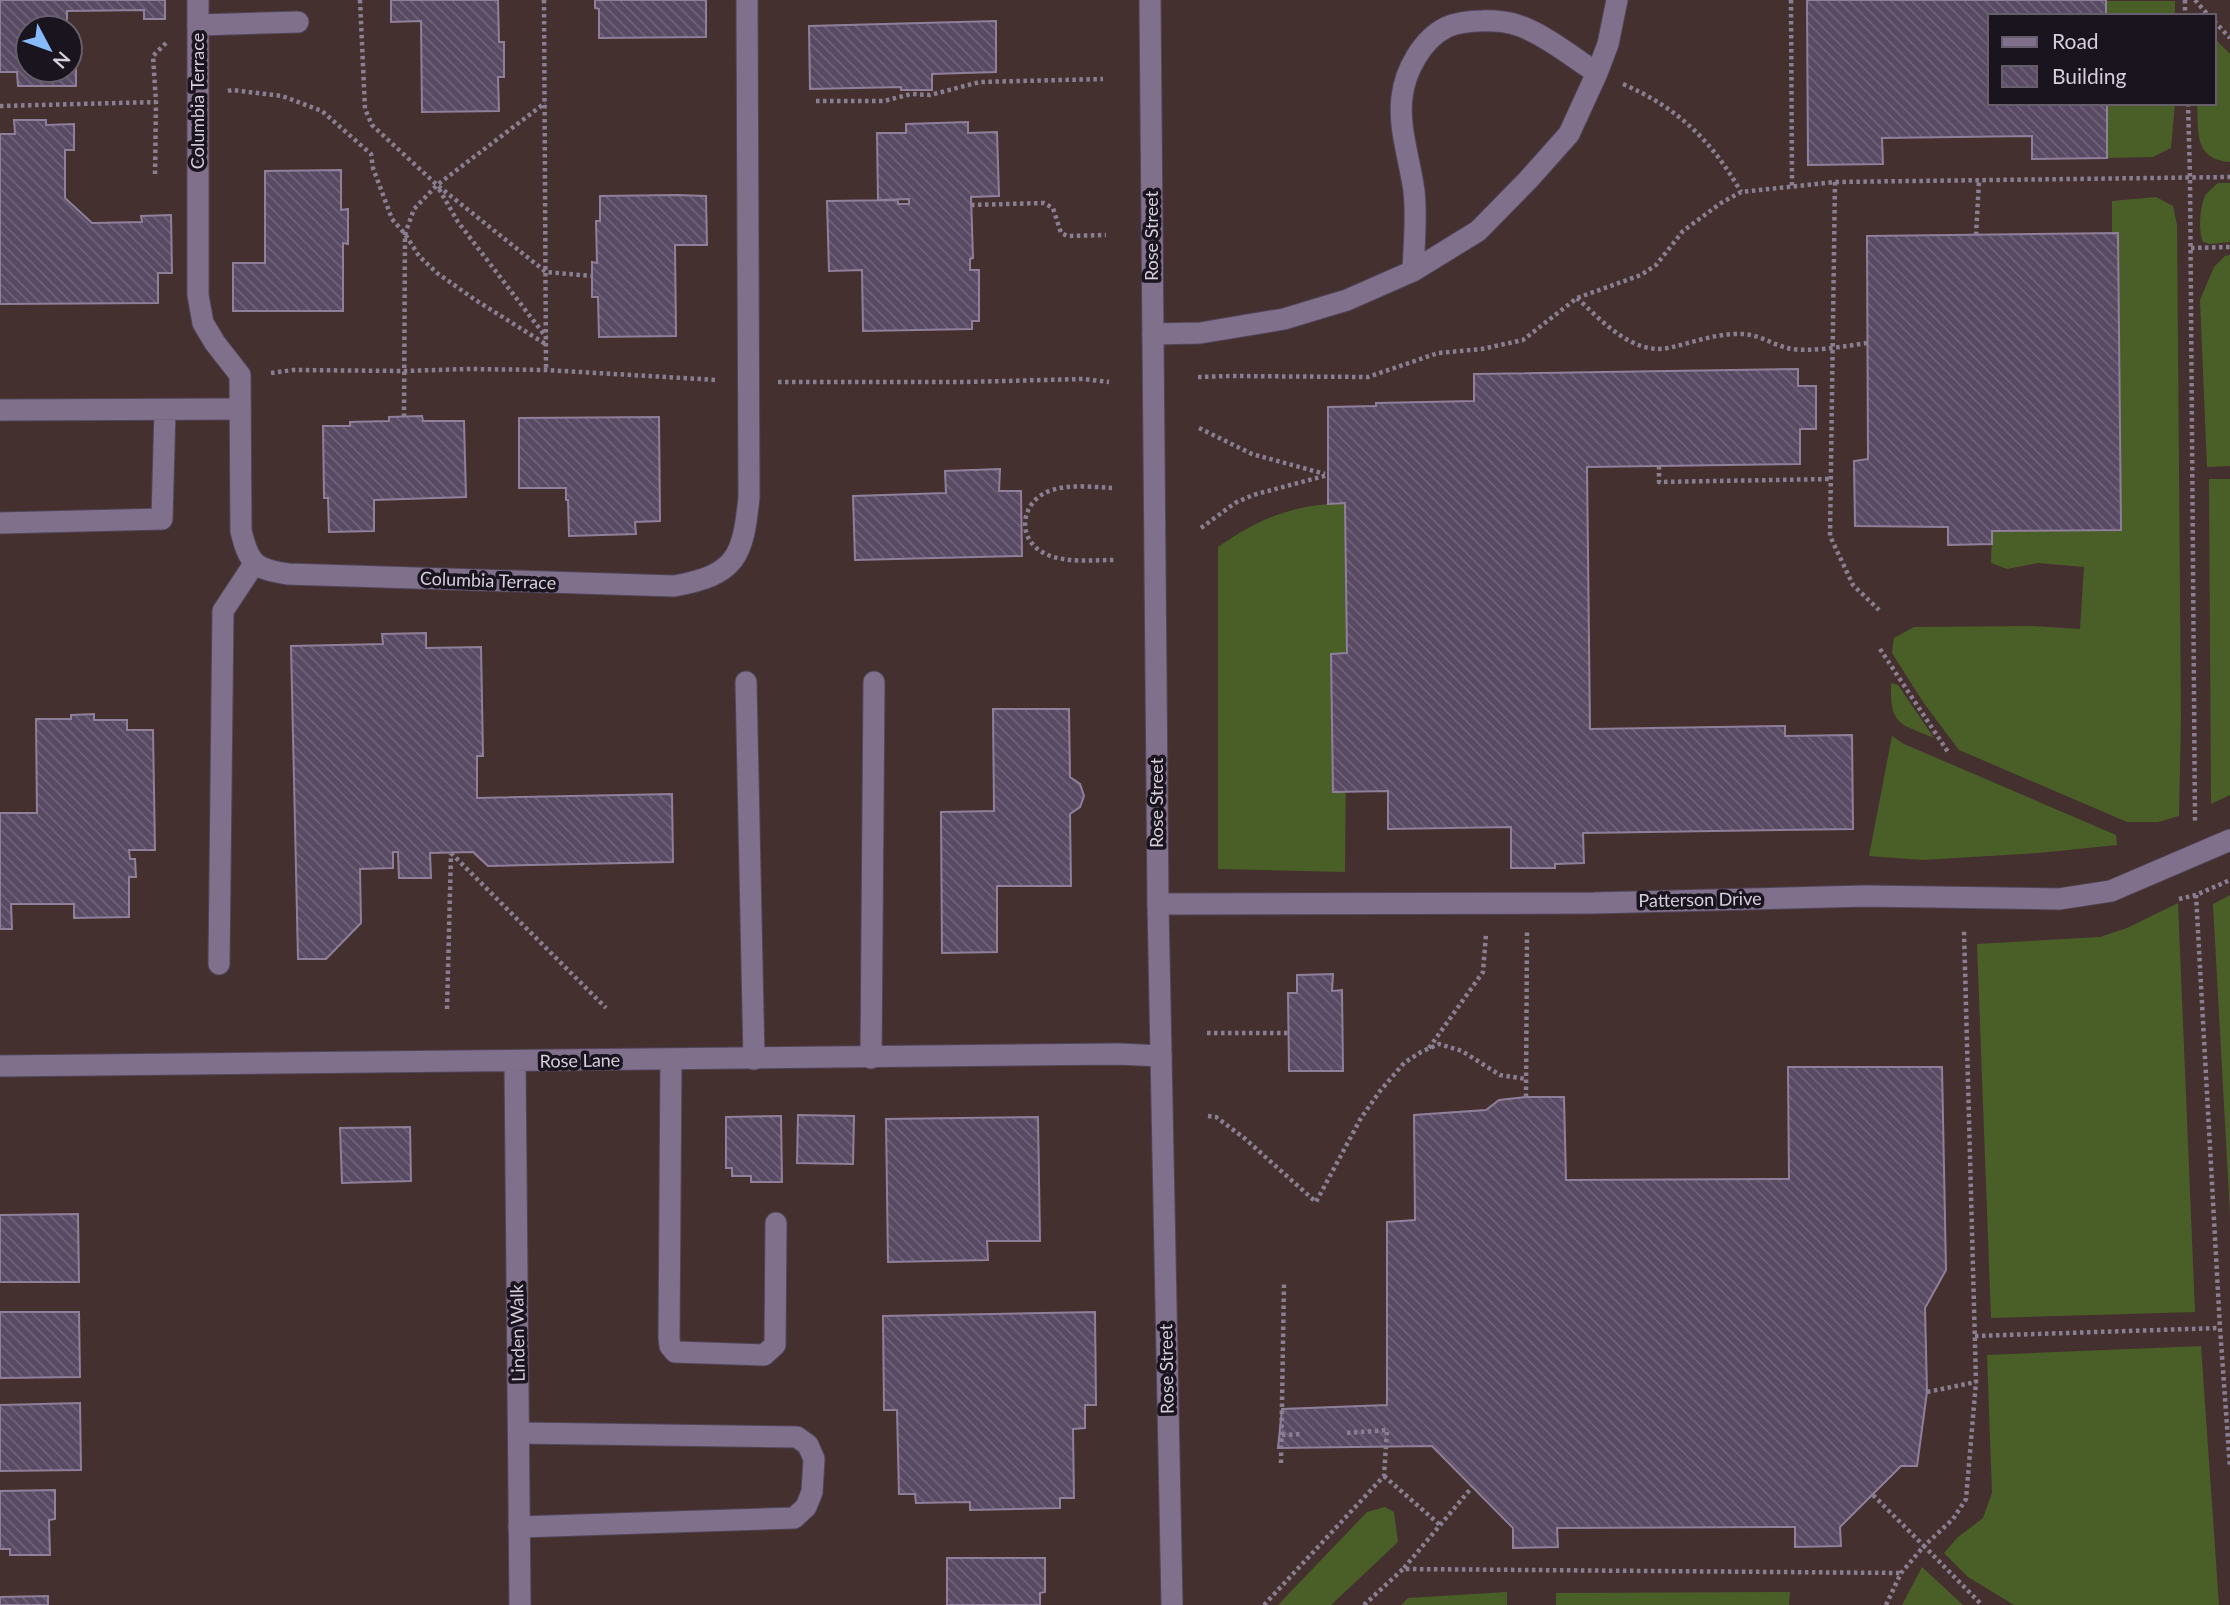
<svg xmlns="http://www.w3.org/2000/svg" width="2230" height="1605" viewBox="0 0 2230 1605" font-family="Lato,sans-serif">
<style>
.education{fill:#44302e;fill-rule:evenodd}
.grass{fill:#4a5f27}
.building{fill:url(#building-back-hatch);stroke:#907f9a;stroke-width:2}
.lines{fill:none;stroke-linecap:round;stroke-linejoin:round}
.service-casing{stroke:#524559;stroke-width:23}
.minor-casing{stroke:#524559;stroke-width:23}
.tertiary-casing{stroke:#524559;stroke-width:23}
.path{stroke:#8a7f92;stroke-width:4.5;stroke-dasharray:3.5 3.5;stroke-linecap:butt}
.service{stroke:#81708b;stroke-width:21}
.minor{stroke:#81708b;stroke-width:21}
.tertiary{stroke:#81708b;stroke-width:21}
.labels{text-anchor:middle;stroke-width:7;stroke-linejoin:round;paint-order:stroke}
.street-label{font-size:18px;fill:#d7cedd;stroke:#1a141e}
</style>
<defs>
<pattern id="building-back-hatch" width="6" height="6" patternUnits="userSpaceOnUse" patternTransform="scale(1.75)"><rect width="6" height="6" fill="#594a63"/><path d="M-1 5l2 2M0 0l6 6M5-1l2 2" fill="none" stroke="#706379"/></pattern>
</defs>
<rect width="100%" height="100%" fill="#36283f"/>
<path class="education" d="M0 0H2230V1605H0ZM1990 16H2214V103H1990ZM28 28H70V70H28Z"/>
<path class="grass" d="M2106 1H2175V16H2106Z
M2214 38 2230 54V162C2193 159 2199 132 2197 103H2214Z
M2107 103H2175L2171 148 2153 157 2107 158Z
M2218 183H2230V242L2210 244 2203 242C2198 231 2200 207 2205 196 2208 191 2214 187 2218 183Z
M2156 197 2173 206 2177 225 2181 719 2179 816 2158 822H2127L1959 750 1923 702 1892 653 1894 638 1914 627 2033 626 2080 629 2084 567 2038 563 2007 569 1991 563 1992 531 2120 529 2118 234 2112 233V201Z
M2230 255V466L2207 467 2200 300 2214 267 2225 256Z
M2209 479H2230V795L2211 804Z
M1345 503 1347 653 1345 872 1218 869V547C1262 517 1292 505 1345 503Z
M1891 683 1898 685 1934 738C1898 723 1890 725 1891 683Z
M1892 736 1904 744 2116 835 2117 845 2038 853 1923 860 1869 856Z
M2230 895V1215L2213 904Z
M2178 903 2195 1312 1991 1318 1977 944 2100 937 2127 928Z
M2201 1346 2219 1605H2014L1968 1577 1944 1553 1958 1537 1983 1518 1992 1493 1987 1355Z
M1385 1507 1394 1512 1398 1542 1331 1605H1278L1367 1512Z
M1922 1567 1963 1605H1902Z
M1507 1592V1605H1401L1408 1598Z
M1790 1592 1789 1605H1556V1593Z"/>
<path class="building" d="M0 0H165V19H144V10L67 11V28H28V70H70V61H76V86H18L17 72H0Z
M391 0H498L499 42H504V77H498L499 111 422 112 421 21 391 22Z
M595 0H706V37L599 38V9L595 8Z
M1807 0H2106V16H1990V103H2107V158L2032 159V136L1882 138 1883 164 1808 165Z
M996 21V72L932 74V90H901V87L810 89 809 26Z
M14 120H46V125L74 124V150H65V198L92 223 142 222 141 216 171 215 172 273H158V303L0 304V134H15Z
M968 122V133L997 132 999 196 971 197 973 258 970 259V270H979V321H972V329L863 331 862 270 829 271 827 201 898 200V204H909V199L878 200 877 133H906V124Z
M341 170V210L348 209V244L343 243V311H233V263H265V171Z
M677 195 706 196 707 245H675L676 336 599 337 598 297H592V262L597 263 596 221H600V196Z
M2118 233 2121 530 1992 531V544L1948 545V527L1855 526 1854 461 1868 459 1867 236Z
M1798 369V386H1816V429H1800V464L1587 467 1590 729 1785 726V736L1852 735 1853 829 1583 833 1584 863 1555 864V868H1511V827L1388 829V791L1333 792 1331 654 1347 653 1345 503 1328 504V407L1376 406V403L1474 401V374Z
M422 416 423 421H464L466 497 374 500V531L329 532 328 498H324L323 426H350V422L389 421V417Z
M659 417 660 521 635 522 636 534 569 536 568 500H566V488H519V418Z
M1000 469 999 491H1021L1022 556 855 560 853 496 946 493 945 471Z
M426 633V648L481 647 483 756H477V798L672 794 673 862 488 866 473 852 430 853 431 878H399L398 852H393V868L360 869 361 923 326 959H298L291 646 383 644 382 634Z
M993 709H1069L1070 777 1080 784 1084 796 1080 807 1070 814 1071 886H997V952L942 953 941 812 994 811Z
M94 714V720H127V730H153L155 850H129L130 859H135L136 877H129V917L74 918V904H11L12 929H0V813H37L36 719H71V715Z
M1333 974 1332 991 1342 990 1343 1071H1289L1288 993H1297V975Z
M1788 1067H1942L1946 1270 1925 1308 1927 1392 1917 1466H1901L1840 1527 1841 1546 1795 1547V1527L1557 1528 1558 1547 1513 1548V1528L1432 1446 1278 1448 1282 1409 1387 1405V1222L1415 1220 1414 1115 1486 1110 1499 1100 1526 1097H1564L1566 1180 1789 1179Z
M798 1115 854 1116 853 1164 797 1163Z
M781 1116 782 1182H751V1176H732V1168H726V1117Z
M1038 1117 1040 1241H987L988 1260 888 1262 886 1119Z
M410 1127 411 1181 342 1183 340 1128Z
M78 1214 79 1282H0V1215Z
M0 1312H79L80 1377 0 1378Z
M1095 1312 1096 1405H1085V1428L1073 1429 1074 1498H1060V1508L970 1510V1502L916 1503 915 1494H899L897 1410H884L883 1316Z
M80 1403 81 1470 0 1471V1405Z
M55 1490V1519L49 1520 50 1555H10V1549H0V1491Z
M947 1558H1045V1592L1040 1593V1605H947Z
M48 1596V1605H0V1597Z"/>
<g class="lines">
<defs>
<path id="service" d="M198 25 298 22
M1413 271C1414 245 1417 218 1414 191 1410 160 1398 128 1402 97 1405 71 1422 39 1447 27 1465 19 1501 19 1520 26 1545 35 1574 58 1597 73
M1153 334 1200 333 1284 319 1347 300 1413 271 1478 231 1528 180 1569 134 1597 73 1608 44 1617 0
M0 410 240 409
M0 523 162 519 165 410
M746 682 754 1059
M219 964 223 611 254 564
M871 1058 874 682
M671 1060 669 1338 670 1346 675 1352 764 1355 775 1345 776 1223
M519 1433 797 1437 808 1445 814 1459 812 1492 806 1507 794 1518 519 1527"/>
<path id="minor" d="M198 0V295L203 323 215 343 240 375 241 531C249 564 255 569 288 574L674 586C737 575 743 556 749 497L747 0
M1158 904 1594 903 1865 896 2059 899 2111 891 2230 840
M515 1061 520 1605
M0 1066 1119 1054 1161 1056"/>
<path id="tertiary" d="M1150 0 1158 904 1172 1605"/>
</defs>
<use href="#service" class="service-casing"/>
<use href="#minor" class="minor-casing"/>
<use href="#tertiary" class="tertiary-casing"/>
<path class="path" d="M360 0 365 109 372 125 437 185 546 272 592 276
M544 0 546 370
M1791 0 1792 186
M2185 0V16
M2195 0 2209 16
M2214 21 2230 38
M1623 84C1678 108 1712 141 1741 192
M228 91 232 90 282 96 322 111 371 154 373 168 392 219 405 234 419 256 437 273 474 299 547 345
M816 101H884L911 94 930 95 980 82 1103 79
M2188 103 2190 178 2195 821
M0 106 156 102
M155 174 156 102 153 56 167 42
M1835 182 1830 536 1853 585 1879 610
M439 189 458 222 546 337
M971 205 1044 203 1053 208 1061 233 1068 236 1106 235
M1976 235 1979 181
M2191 248 2230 247
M1577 298C1601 320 1632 355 1668 348 1692 343 1716 333 1741 334 1758 334 1772 344 1787 348 1807 353 1847 346 1867 343
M271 373 293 370 405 371 468 369 546 370 717 380
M1198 377 1230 376 1368 377 1438 353 1482 349 1523 340 1577 298 1641 275 1656 265 1683 231 1721 203 1741 192 1835 182 2230 177
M778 382H965L1083 379 1109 382
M404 417 405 234 414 209 437 185 545 103
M1199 428 1252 454 1325 474
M1659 466V482L1830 479
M1112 488C1093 487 1071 484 1052 490 1020 500 1014 541 1048 555 1068 563 1093 560 1114 560
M1201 528 1235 503 1253 495 1328 475
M1880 649 1948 752
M451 853 606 1008
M2196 895 2220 1328 2230 1468
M2179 899 2196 895 2230 880
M447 1009 451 854
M1207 1033H1288
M1429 1048 1483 972 1486 934
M1526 1097 1527 932
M1208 1116 1216 1117 1243 1137 1316 1202 1361 1118 1380 1091 1404 1063 1421 1052 1439 1044 1462 1051 1500 1075 1526 1079
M1975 1336 2219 1328
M1927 1392 1976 1382
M1282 1435 1302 1434
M1281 1463 1284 1284
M1384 1476 1440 1525
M1873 1495 1924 1546 1953 1519 1966 1499 1976 1382 1964 931H1966
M1404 1568 1473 1486
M1264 1605 1384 1476 1387 1430 1347 1433
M1364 1605 1403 1569 1901 1573
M1886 1605 1901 1573 1924 1546 1982 1605"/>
<use href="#service" class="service"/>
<use href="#minor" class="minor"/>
<use href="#tertiary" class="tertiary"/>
</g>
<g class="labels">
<g class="street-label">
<text transform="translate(198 101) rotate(-90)" y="6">Columbia Terrace</text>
<text transform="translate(1152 236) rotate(-90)" y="6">Rose Street</text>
<text transform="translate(488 581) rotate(2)" y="6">Columbia Terrace</text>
<text transform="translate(1157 803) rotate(-90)" y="6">Rose Street</text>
<text transform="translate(1700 900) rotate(-1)" y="6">Patterson Drive</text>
<text transform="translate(580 1061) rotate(-1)" y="6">Rose Lane</text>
<text transform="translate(518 1333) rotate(-91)" y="6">Linden Walk</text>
<text transform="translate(1167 1369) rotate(-91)" y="6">Rose Street</text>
</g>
</g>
<rect x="1988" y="14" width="228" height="91" fill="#1a141e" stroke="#665e6a" stroke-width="2"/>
<rect x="2002" y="37" width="35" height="10" fill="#81708b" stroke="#665e6a" stroke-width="2"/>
<text x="2052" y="49" font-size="21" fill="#d7cedd">Road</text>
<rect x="2002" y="66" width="35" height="21" fill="url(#building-back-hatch)" stroke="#665e6a" stroke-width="2"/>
<text x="2052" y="84" font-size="21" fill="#d7cedd">Building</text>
<g transform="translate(49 49) rotate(131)"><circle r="33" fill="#1a141e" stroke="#665e6a" stroke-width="2"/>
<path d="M0-5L12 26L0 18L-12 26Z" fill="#87bbfb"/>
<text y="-10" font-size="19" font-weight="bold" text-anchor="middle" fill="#d7cedd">N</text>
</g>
</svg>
